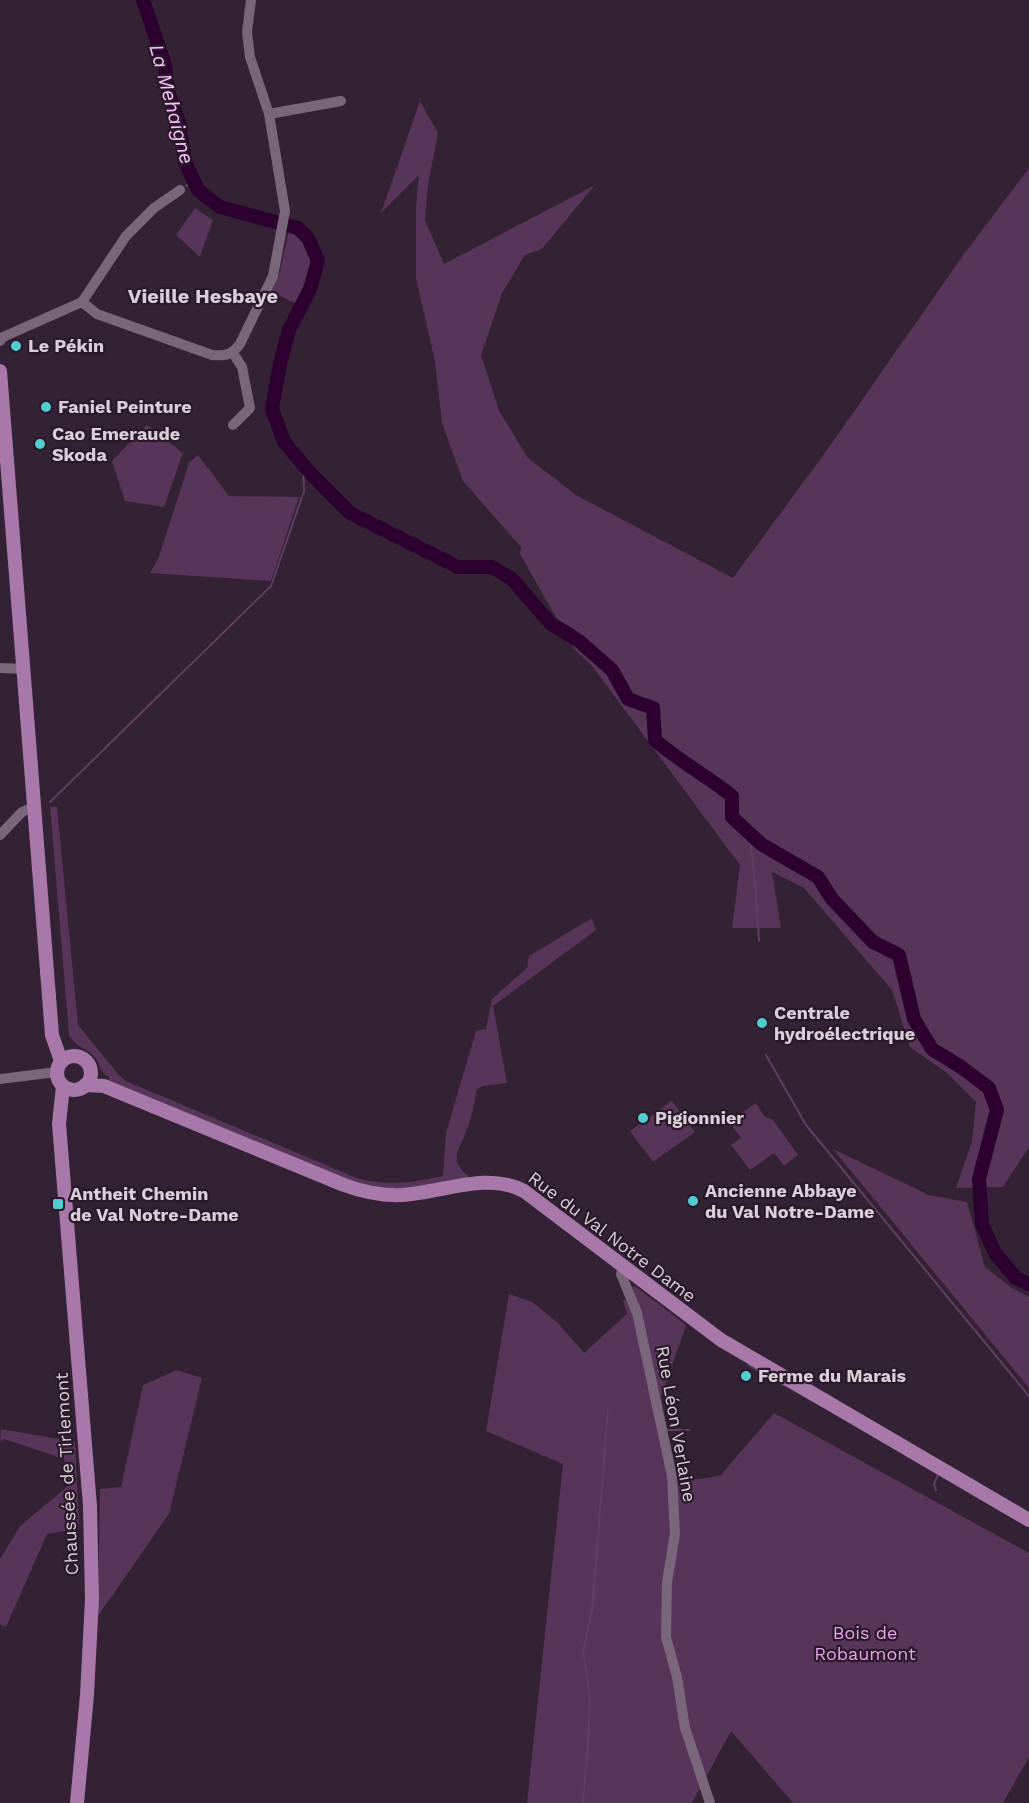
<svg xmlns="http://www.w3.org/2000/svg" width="1029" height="1803" viewBox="0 0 1029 1803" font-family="'Work Sans',sans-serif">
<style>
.green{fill:#573559}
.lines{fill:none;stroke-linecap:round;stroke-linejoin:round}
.stream{stroke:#603e62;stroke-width:2}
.river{stroke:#2c012f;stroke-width:14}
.minor{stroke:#7a667a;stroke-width:10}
.major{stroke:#a778a9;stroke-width:14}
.poi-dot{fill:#52cdcf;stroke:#291929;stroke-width:2}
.labels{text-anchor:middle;stroke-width:4.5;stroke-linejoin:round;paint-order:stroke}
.poi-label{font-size:18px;font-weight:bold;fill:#d9ced9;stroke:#291929;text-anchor:start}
.street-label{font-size:18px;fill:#d9ced9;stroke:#291929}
.park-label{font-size:18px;fill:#e8a2ea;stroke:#291929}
.water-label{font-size:20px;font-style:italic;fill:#fac2fc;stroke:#291929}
.neighbourhood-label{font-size:20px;font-weight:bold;fill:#d9ced9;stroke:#291929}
</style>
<rect width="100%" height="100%" fill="#323"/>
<path class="green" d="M420 101 438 133 428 185 425 220 444 264 595 185 542 249 525 255 502 293 481 355 499 411 528 458 576 495 733 578 832 443 964 254 1029 168V1147L1003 1187 956 1188 972 1142 976 1102 947 1073 910 1047 892 990 804 888 772 872 781 928H732L740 865 593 667 574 649 520 554 521 547 463 481 442 423 435 361 416 279V207L419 175 381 213Z
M195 208 213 220 200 257 176 235Z
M289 230C322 246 312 278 297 304L271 292 279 275Z
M147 425 183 453 164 507 125 501 112 461Z
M198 455 229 496 299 497 271 581 150 573 159 557 189 463Z
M50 807H57L78 1025 119 1075 126 1081 359 1179C393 1186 410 1183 443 1176L446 1133 476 1031 486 1029 492 999 527 968 529 956 592 918 596 930 493 1006 507 1083 483 1086 477 1089C474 1103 472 1119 466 1132 458 1153 448 1159 470 1178L409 1188H365L108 1083 109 1077C97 1069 102 1067 95 1058 87 1047 77 1049 69 1035Z
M672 1101 695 1132 653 1162 630 1131Z
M756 1103 764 1116 773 1120 798 1155 784 1166 774 1153 750 1170 731 1145 741 1138 729 1122Z
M833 1149 929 1195 967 1202 985 1267 1012 1288 1029 1297V1388Z
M635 1286 686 1325 661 1397 676 1482 720 1476 774 1413 1029 1553V1757L1003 1803H793L731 1731 692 1803H527L563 1464 486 1431 509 1294 532 1302 557 1322 584 1353 627 1314 623 1300 635 1299 632 1287Z
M177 1370 202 1378 169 1514 98 1616 100 1489 121 1487 143 1385Z
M1 1429 75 1442 79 1524 69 1530 47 1534 6 1627 0 1624V1559L20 1526 68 1486 64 1459 4 1439 0 1442Z"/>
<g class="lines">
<path class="stream" d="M186 186 193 180
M50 802 271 586 304 491 303 465
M749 833 755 881 759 941
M766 1055 806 1125 1029 1396
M748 1365 827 1409
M668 1430H689
M936 1490 934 1485 938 1474
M583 1803 588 1745 590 1697 583 1652 592 1611 608 1409"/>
<path class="river" d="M143 0 165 65 168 91 179 122 185 162 198 190 220 207 298 228 308 238 318 261 310 289 289 330 280 364 272 409 284 442 313 476 350 513 458 567H492L512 579 550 623 579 641 612 670 628 699 653 708 655 740C679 761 707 776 732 796V817L761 844 818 877 832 899 873 942 899 955 914 1019 932 1049 961 1067 989 1088 997 1110 979 1179 982 1224 995 1253 1016 1278 1029 1284"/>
<path class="minor" d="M269 114 341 101
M82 302 97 314 212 355C226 356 232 355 240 344L273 276 285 211 269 114 250 57 247 32 251 0
M0 341 3 337 82 302 126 236 154 208 180 190
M233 425 250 408 242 367 233 353
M0 668 24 669
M0 835 22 812 35 806
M0 1079 57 1072
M623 1265 621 1274 637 1313 672 1476 675 1534 667 1582 666 1637 677 1677 685 1728 710 1803"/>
<path class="major" d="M0 371 52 1035 61 1061
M57 1073a17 17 0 1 1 34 0a17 17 0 1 1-34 0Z
M85 1085 104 1086 344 1185C363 1192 382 1196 402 1195 442 1193 487 1171 524 1191L721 1340 1029 1520
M63 1086 59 1124 90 1506 92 1599 87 1695 77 1803"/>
</g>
<g class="poi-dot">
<circle cx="16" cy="346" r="6"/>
<circle cx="46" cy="407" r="6"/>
<circle cx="40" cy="444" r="6"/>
<circle cx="762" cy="1023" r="6"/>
<circle cx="643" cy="1118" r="6"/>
<circle cx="693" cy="1201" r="6"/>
<rect x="52" y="1198" width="12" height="12" rx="3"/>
<circle cx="746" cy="1376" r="6"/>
</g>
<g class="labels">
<g class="poi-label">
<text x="28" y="352">Le Pékin</text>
<text x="58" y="413">Faniel Peinture</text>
<text x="52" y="440">Cao Emeraude<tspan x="52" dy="21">Skoda</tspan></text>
<text x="774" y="1019">Centrale<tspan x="774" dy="21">hydroélectrique</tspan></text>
<text x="655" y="1124">Pigionnier</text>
<text x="705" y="1197">Ancienne Abbaye<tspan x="705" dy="21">du Val Notre-Dame</tspan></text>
<text x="70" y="1200">Antheit Chemin<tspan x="70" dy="21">de Val Notre-Dame</tspan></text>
<text x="758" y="1382">Ferme du Marais</text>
</g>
<g class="street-label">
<text transform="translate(612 1237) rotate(37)" y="6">Rue du Val Notre Dame</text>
<text transform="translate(676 1424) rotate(80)" y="6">Rue Léon Verlaine</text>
<text transform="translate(67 1474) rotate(-93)" y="6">Chaussée de Tirlemont</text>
</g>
<g class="park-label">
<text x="865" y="1639">Bois de<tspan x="865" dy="21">Robaumont</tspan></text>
</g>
<g class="water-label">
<text transform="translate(172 104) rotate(75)" y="7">La Mehaigne</text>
</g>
<g class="neighbourhood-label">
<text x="203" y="303">Vieille Hesbaye</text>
</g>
</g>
</svg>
